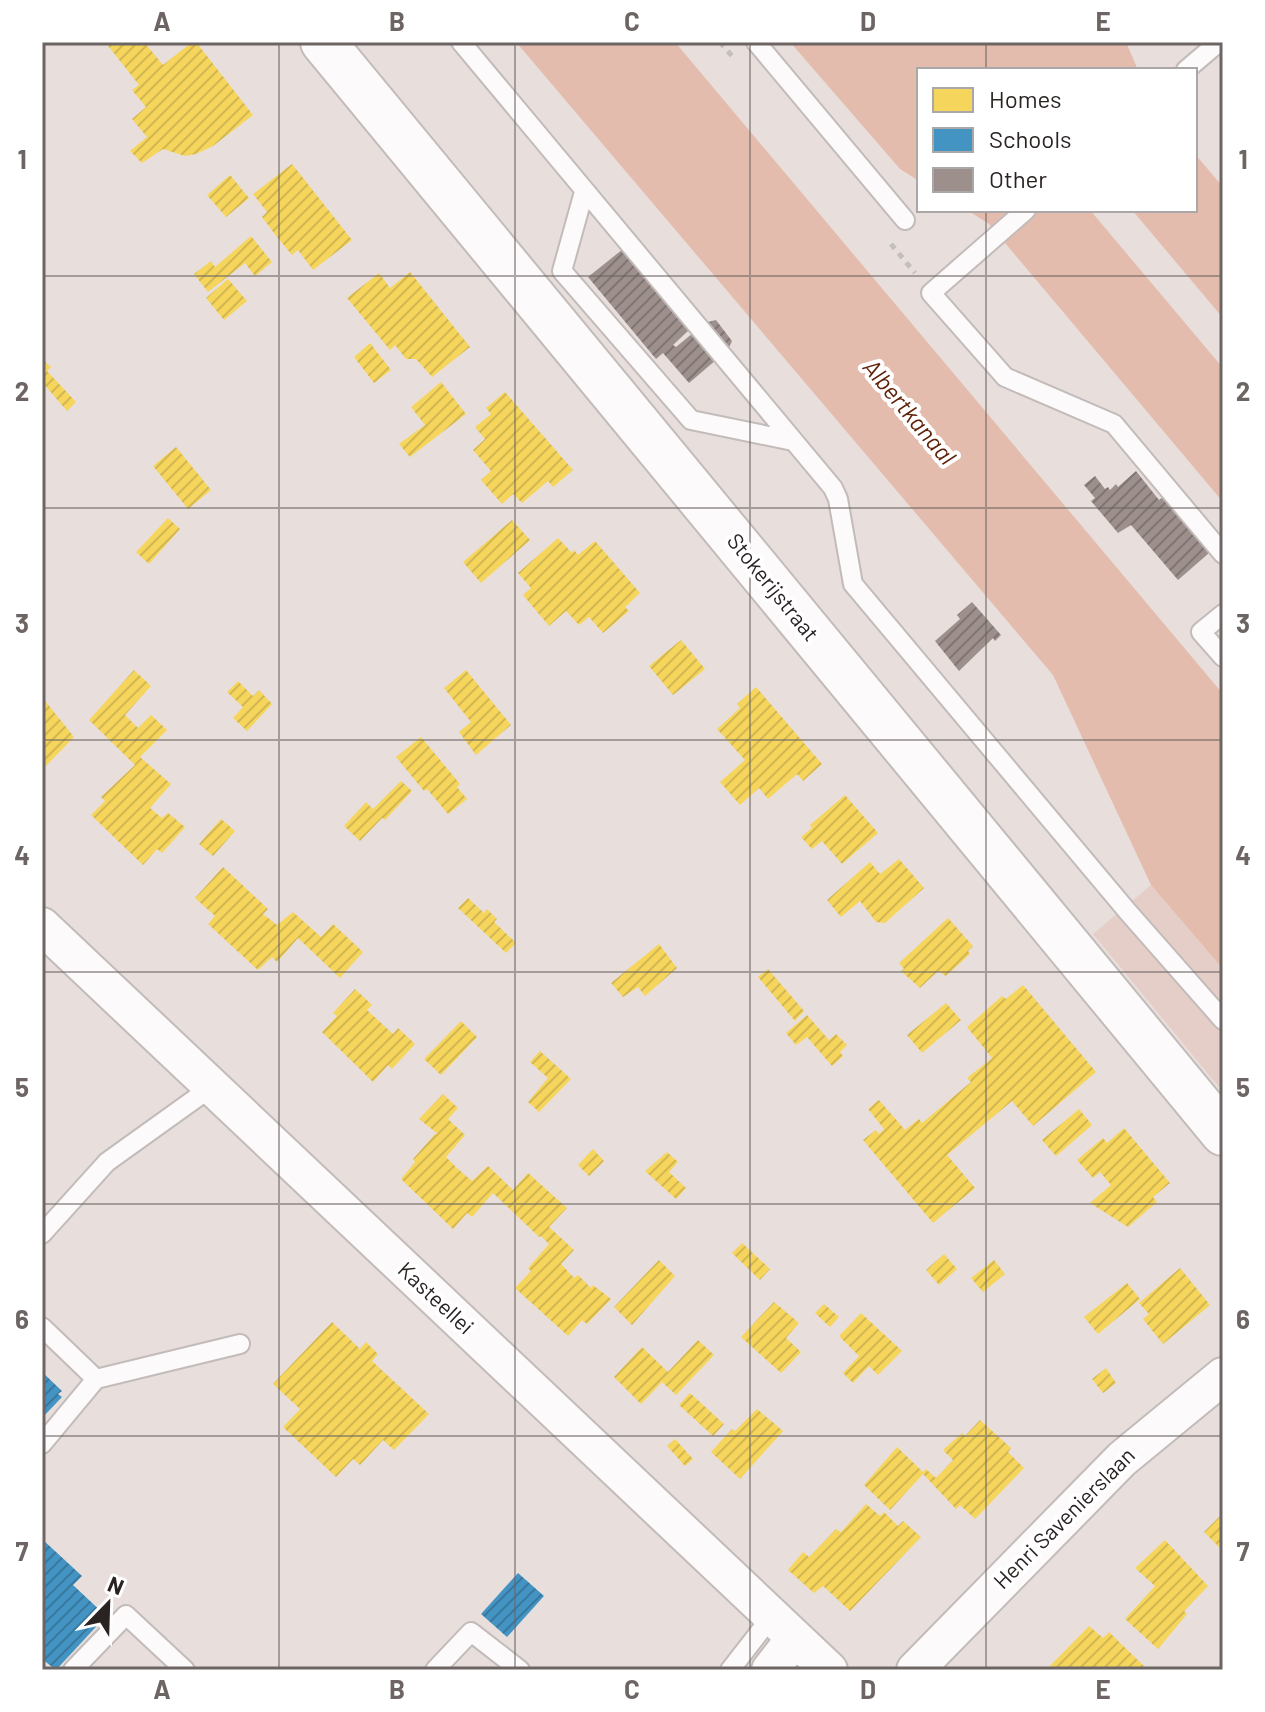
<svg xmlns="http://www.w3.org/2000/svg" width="1265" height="1712" viewBox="0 0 1265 1712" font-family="Barlow,sans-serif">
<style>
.grass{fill:#e5cec7}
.water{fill:#e4bcae}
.homes{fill:url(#homes-hatch)}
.schools{fill:url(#schools-hatch)}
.building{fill:url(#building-hatch)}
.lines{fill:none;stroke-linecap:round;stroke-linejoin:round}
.lane-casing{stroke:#c2bbb9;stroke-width:22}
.street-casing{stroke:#c2bbb9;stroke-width:40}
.secondary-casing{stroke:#c2bbb9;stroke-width:48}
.path{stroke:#c2bfbe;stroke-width:5;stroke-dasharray:6 6;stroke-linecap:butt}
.lane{stroke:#fcfafa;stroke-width:18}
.street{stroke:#fcfafa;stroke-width:36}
.secondary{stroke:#fcfafa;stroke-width:44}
.grid{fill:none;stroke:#6c6563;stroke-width:2;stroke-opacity:0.55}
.labels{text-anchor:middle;stroke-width:8;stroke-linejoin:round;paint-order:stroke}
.street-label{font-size:22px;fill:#292322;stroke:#fff}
.water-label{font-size:24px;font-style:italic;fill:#602109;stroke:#fff}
.neatline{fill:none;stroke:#6c6563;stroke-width:3}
.grid-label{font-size:26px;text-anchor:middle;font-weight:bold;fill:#6c6563}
</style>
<defs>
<pattern id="homes-hatch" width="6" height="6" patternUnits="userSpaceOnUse" patternTransform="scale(2)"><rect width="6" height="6" fill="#f6d55c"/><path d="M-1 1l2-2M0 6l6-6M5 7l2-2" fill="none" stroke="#d3b750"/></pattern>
<pattern id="schools-hatch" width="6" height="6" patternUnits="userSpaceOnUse" patternTransform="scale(2)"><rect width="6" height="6" fill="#4393c3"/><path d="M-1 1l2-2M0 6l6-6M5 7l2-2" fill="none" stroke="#38789e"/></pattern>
<pattern id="building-hatch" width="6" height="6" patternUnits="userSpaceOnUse" patternTransform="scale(2)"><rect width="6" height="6" fill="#9d908c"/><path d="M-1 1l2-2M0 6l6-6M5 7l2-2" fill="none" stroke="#807572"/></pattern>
</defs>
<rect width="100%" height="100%" fill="#e8dfdc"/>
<path class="grass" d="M1151 885 1223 969V1092L1093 934Z"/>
<path class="water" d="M516 42H675L1223 694V969L1151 885 1053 675Z
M790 42H1126L1138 70H919V181L900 169Z
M1195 154 1223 187V318L1132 210H1195Z
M967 210H1090L1223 368V502L989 224Z"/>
<path class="homes" d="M105 42H144L163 65 192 42H196L253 115 213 146 196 154 185 156 163 149 142 163 130 151 147 137 132 119 146 107 132 90 139 85Z
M292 164 352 240 313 270 298 250 292 255 277 237 262 217 267 212 253 194Z
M230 175 249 198 226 217 207 195Z
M251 236 272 262 255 276 245 263 208 292 194 274 211 261 215 267Z
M410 272 470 347 432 377 416 359H406L395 345 390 350 347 298 379 273 390 288Z
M228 279 247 301 224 320 206 298Z
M370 343 391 370 374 383 354 357Z
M42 359 51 367 47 371 76 402 67 411 42 382Z
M441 382 466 414 410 457 399 444 425 425 411 407Z
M505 392 573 470 553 487 548 481 522 503 513 494 502 504 481 480 491 471 473 450 485 439 475 427 491 414 486 408Z
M176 447 211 490 188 509 153 466Z
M168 518 180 529 149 564 136 552Z
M512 520 530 540 481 583 463 562Z
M558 538 572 553 574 550 578 555 595 541 640 593 625 607 629 611 603 633 589 617 579 625 566 611 549 626 523 595 531 588 518 573Z
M681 640 705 669 673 695 649 666Z
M134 670 151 686 125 715 138 728 151 715 167 730 140 757 171 784 150 808 162 818 168 813 185 827 162 853 157 849 143 865 91 815 105 801 101 797 135 765 89 720Z
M466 670 511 725 476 755 459 732 471 722 444 688Z
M238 681 253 696 259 690 272 704 247 731 233 718 243 707 227 692Z
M756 687 822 764 803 781 797 774 768 799 759 788 740 805 720 782 745 760 717 729 740 708 737 704Z
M42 697 74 737 42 770Z
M421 737 460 784 457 787 467 799 448 814 427 789 424 791 396 757Z
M401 781 412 791 385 820 382 818 360 841 344 826 366 802 373 809Z
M845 795 878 833 842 864 822 841 812 849 801 837 812 828 810 825Z
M221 819 235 831 213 856 199 844Z
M899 859 924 888 885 923 876 922 860 901 841 917 827 900 870 862 880 874Z
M223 867 268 909 263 914 277 925 293 912 321 937 333 924 363 952 340 978 298 938 277 962 272 957 258 970 208 924 215 916 195 898Z
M468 898 484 913 487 909 497 919 494 922 516 943 506 953 458 908Z
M948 918 973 946 968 951 970 954 946 976 938 971 920 988 901 971 904 969 899 963Z
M659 944 677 968 645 996 638 987 623 997 611 983Z
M768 969 804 1011 795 1021 758 977Z
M1023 985 1096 1072 1033 1126 1012 1101 947 1155 975 1188 933 1223 863 1140 876 1130 879 1134 884 1129 868 1109 879 1100 905 1130 919 1119 922 1123 971 1082 967 1078 992 1058 967 1027 1002 996 1006 999Z
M355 989 372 1005 367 1010 381 1023 393 1034 398 1028 415 1044 392 1069 388 1065 373 1082 322 1032 337 1016 333 1013Z
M946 1003 961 1020 922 1053 907 1035Z
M807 1015 829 1040 836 1034 847 1045 840 1052 843 1056 832 1066 807 1037 796 1045 786 1033Z
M461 1021 477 1037 441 1075 424 1059Z
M540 1051 571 1079 539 1112 528 1102 548 1078 530 1062Z
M443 1094 458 1108 448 1119 465 1135 446 1157 458 1169 472 1181 488 1166 513 1190 528 1173 567 1208 549 1227 574 1250 561 1264 574 1278 578 1275 591 1288 593 1285 611 1299 587 1324 582 1320 568 1336 515 1288 531 1271 528 1268 549 1244 541 1236 539 1237 493 1193 472 1217 467 1213 453 1229 401 1179 415 1162 413 1159 435 1134H438L419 1119Z
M1079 1109 1092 1125 1056 1156 1042 1140Z
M1124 1128 1170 1183 1153 1197 1157 1202 1128 1227 1090 1203 1111 1185 1100 1172 1093 1178 1077 1160 1103 1138 1107 1143Z
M593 1149 604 1161 589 1176 578 1165Z
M667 1152 678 1162 669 1172 686 1188 676 1199 645 1171Z
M742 1243 770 1269 760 1280 732 1253Z
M944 1254 957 1269 939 1285 926 1270Z
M659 1260 675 1276 632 1325 614 1307Z
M994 1260 1005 1274 983 1292 971 1278Z
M1180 1268 1210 1305 1163 1344 1143 1319 1149 1314 1139 1303Z
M1127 1283 1140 1299 1098 1334 1084 1317Z
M774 1302 799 1323 786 1338 801 1352 781 1373 741 1337Z
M824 1304 839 1317 830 1327 815 1313Z
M861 1313 902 1351 878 1375 869 1366 853 1383 843 1373 859 1356 839 1336Z
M332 1322 360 1349 366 1342 378 1354 372 1361 429 1414 394 1450 383 1440 360 1465 353 1459 336 1477 283 1427 300 1409 273 1384Z
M698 1340 714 1355 676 1395 662 1382 641 1404 614 1377 642 1347 668 1372Z
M1106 1368 1116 1383 1103 1393 1092 1379Z
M690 1393 724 1424 713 1436 679 1405Z
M757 1409 783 1431 740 1479 711 1452 732 1429 735 1431Z
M980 1420 1011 1448 1008 1452 1024 1468 975 1519 960 1505 956 1509 923 1474 890 1510 864 1485 897 1447 923 1472 926 1469 936 1478 953 1460 943 1450 962 1433 965 1436Z
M675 1439 693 1459 685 1466 667 1446Z
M866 1504 880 1516 884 1512 898 1526 903 1521 921 1537 850 1611 823 1586 814 1593 788 1570 803 1552 809 1557 836 1529 841 1532Z
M1223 1513V1551L1204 1532Z
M1165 1540 1208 1586 1184 1611 1187 1614 1158 1649 1125 1619 1155 1586 1135 1568Z
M1089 1626 1103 1638 1109 1632 1147 1669 1046 1670Z"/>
<path class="schools" d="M42 1372 62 1391 58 1394 62 1397 42 1418Z
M42 1539 82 1576 73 1585 106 1616 56 1670 42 1659Z
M518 1573 544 1596 507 1637 481 1614Z"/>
<path class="building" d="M623 249 690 329 673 345 676 347 693 333 692 326 716 320 732 341 722 363 716 360 689 383 663 353 656 359 588 277Z
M1136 471 1159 500 1170 491 1216 547 1178 580 1131 525 1118 533 1091 501 1095 498 1084 485 1095 476 1105 489 1108 487 1110 490 1116 484 1118 487Z
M972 602 1001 635 995 641 993 638 959 671 935 641 960 619 957 615Z"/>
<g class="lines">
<defs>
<path id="lane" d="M461 42 833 488 838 499 853 584 1128 912 1223 1020
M756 42 905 220
M1186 70 1219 42
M584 192 562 271 691 420 793 441
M1026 210 931 293 1005 377 1114 424 1223 554
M1223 614 1201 632 1223 657
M42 1234 107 1162 213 1086
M42 1327 96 1379 240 1344
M42 1444 96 1379
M73 1670 126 1615 185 1670
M435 1670 471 1632 520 1670
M730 1670 772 1616"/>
<path id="street" d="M42 926 829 1670
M770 1670 795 1638
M915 1670 1122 1459 1223 1376"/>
<path id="secondary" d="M323 42 1223 1133"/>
</defs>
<use href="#lane" class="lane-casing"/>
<use href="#street" class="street-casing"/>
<use href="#secondary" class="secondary-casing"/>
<path class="path" d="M720 42 732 56
M891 244 915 273"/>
<use href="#lane" class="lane"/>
<use href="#street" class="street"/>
<use href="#secondary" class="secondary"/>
</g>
<path class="grid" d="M279 42V1670M515 42V1670M750 42V1670M986 42V70M986 210V1670M42 276H1223M42 508H1223M42 740H1223M42 972H1223M42 1204H1223M42 1436H1223"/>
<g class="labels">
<g class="street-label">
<text transform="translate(773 587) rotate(51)" y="8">Stokerijstraat</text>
<text transform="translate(436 1298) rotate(43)" y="8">Kasteellei</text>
<text transform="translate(1064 1518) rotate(-45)" y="8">Henri Savenierslaan</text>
</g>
<g class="water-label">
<text transform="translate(909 412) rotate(50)" y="8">Albertkanaal</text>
</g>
</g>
<rect width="1265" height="1712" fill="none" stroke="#ffffff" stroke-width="88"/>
<rect x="917" y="68" width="280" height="144" fill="#ffffff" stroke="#a9a7a7" stroke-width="2"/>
<rect x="933" y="88" width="40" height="24" fill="#f6d55c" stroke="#a9a7a7" stroke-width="2"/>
<text x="989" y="108" font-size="24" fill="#292322">Homes</text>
<rect x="933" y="128" width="40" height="24" fill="#4393c3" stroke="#a9a7a7" stroke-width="2"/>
<text x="989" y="148" font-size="24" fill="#292322">Schools</text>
<rect x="933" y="168" width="40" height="24" fill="#9d908c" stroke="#a9a7a7" stroke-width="2"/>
<text x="989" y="188" font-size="24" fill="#292322">Other</text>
<g transform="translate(108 1604) rotate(23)" stroke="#ffffff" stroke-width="6" paint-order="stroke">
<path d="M0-6L14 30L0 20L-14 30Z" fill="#292322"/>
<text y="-12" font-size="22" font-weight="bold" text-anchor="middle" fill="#292322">N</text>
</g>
<rect x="44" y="44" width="1177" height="1624" class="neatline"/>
<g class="grid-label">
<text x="162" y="31">A</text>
<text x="397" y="31">B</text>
<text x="632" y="31">C</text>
<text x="868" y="31">D</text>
<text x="1103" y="31">E</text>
<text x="22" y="169">1</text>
<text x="1243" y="169">1</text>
<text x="22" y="401">2</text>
<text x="1243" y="401">2</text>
<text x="22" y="633">3</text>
<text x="1243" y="633">3</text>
<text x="22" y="865">4</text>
<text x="1243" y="865">4</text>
<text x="22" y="1097">5</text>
<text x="1243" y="1097">5</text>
<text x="22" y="1329">6</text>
<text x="1243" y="1329">6</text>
<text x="22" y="1561">7</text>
<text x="1243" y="1561">7</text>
<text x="162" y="1699">A</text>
<text x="397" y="1699">B</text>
<text x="632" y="1699">C</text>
<text x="868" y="1699">D</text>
<text x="1103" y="1699">E</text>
</g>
</svg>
